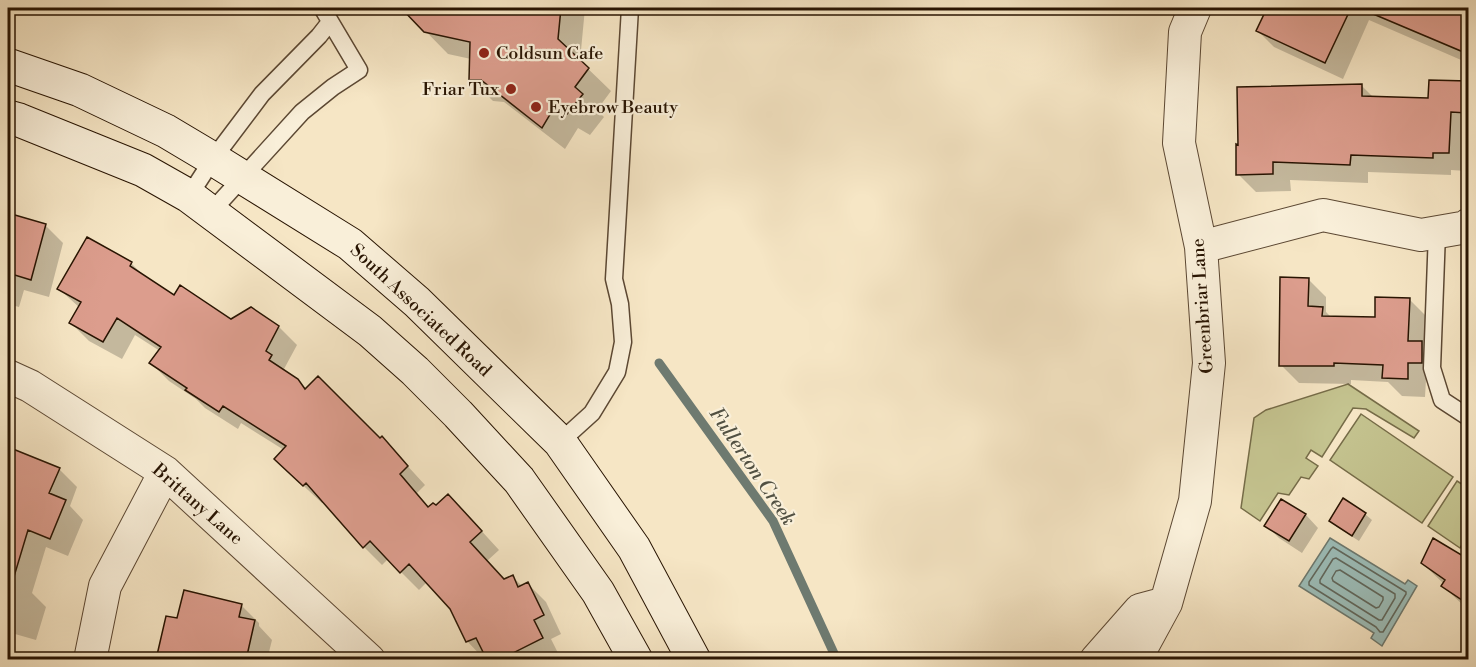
<svg xmlns="http://www.w3.org/2000/svg" width="1476" height="667" viewBox="0 0 1476 667" font-family="'Libre Bodoni',serif">
<style>
.green{fill:#c4c38f;stroke:#766c48;stroke-width:1.5}
.water{fill:#9dbeb9;stroke:#6e7a70;stroke-width:1.5}
.shadow{fill:#0003}
.lines{fill:none;stroke-linecap:round;stroke-linejoin:round}
.shore{stroke:#62695e;stroke-width:1.5}
.stream{stroke:#6e7a70;stroke-width:9}
.building{fill:#dc9d8d;stroke:#281402;stroke-width:1.5}
.lane-casing{stroke:#5c4833;stroke-width:19}
.street-casing{stroke:#5c4833;stroke-width:34}
.secondary-casing{stroke:#281402;stroke-width:35}
.lane{stroke:#f9efd9;stroke-width:16}
.street{stroke:#f9efd9;stroke-width:32}
.secondary{stroke:#f9efd9;stroke-width:33}
.poi-dot{fill:#8f2418;stroke:#f9efd9;stroke-width:2}
.labels{text-anchor:middle;stroke-width:4.5;stroke-linejoin:round;paint-order:stroke}
.poi-label{font-size:18px;fill:#281402;stroke:#f9efd9;text-anchor:start}
.street-label{font-size:18px;fill:#281402;stroke:#f9efd9}
.water-label{font-size:20px;font-style:italic;fill:#515042;stroke:#f9efd9}
</style>
<rect width="100%" height="100%" fill="#f6e6c5"/>
<filter id="stains"><feTurbulence type="fractalNoise" baseFrequency=".00333" numOctaves="4"/><feColorMatrix values="0 0 0 0 .2 0 0 0 0 .09 0 0 0 0 .02 0 0 0 .5 -.17"/></filter>
<radialGradient id="worn" r=".72"><stop offset=".6" stop-color="#630" stop-opacity="0"/><stop offset="1" stop-color="#630" stop-opacity=".3"/></radialGradient>
<path class="green" d="M1348 384 1419 431 1414 438 1366 409 1353 408 1322 457 1311 450 1306 458 1318 466 1309 479 1301 477 1289 495 1278 493 1260 521 1241 508 1254 418 1266 410Z
M1361 414 1453 477 1422 523 1330 460Z
M1457 481 1468 488V535L1460 548 1428 526Z"/>
<path class="water" d="M1330 538 1405 584 1408 580 1417 586 1382 646 1371 638 1374 633 1299 586Z"/>
<path class="shadow" d="M403 8H585L580 61 611 91 597 110 604 117 590 135 578 128 565 149 504 102 493 101 471 79V59L448 54Z
M1264 8H1468V63L1369 20 1343 79 1274 47 1257 30 1264 16 1261 14Z
M1467 83 1468 84 1467 171 1451 170V175L1368 172V183L1290 180 1291 191 1256 192 1238 174 1362 86 1374 98 1430 100Z
M8 215 45 225 63 243 49 297 24 290 19 307 8 304Z
M131 263 146 278 175 297 231 321 251 309 279 327 297 345 284 369 307 390 380 440 382 438 425 485 417 493 430 508 466 514 499 550 487 561 505 581 513 577 522 586 528 584 546 602 561 634 551 639 560 657 554 660H489L488 658 485 660 467 641 451 608 427 582 419 590 388 559 382 565 364 547 324 501 322 503 294 477 284 450 241 423 238 429 205 408 196 399 169 381 151 363 160 351 135 335 122 359 89 341 71 323 80 308 59 289Z
M1308 279 1326 297V312L1331 317 1376 318 1409 299 1427 317 1439 381 1426 380 1425 397 1402 396 1388 382 1351 380V384L1299 383 1281 365Z
M8 448 59 469 77 487 70 506 83 520 68 556 46 547 32 593 46 607 36 640 15 634 13 660H8Z
M1282 501 1306 515 1318 528 1302 553 1279 538 1266 525Z
M1365 514 1372 520 1359 541 1337 527 1331 521Z
M1464 550 1468 553V610L1443 586 1444 584 1422 563 1460 556Z
M241 605 259 623V626L272 640 267 660H164L159 655 178 620Z"/>
<g class="lines">
<path class="shore" d="M1333 547 1406 592V594L1383 632H1380L1376 627 1309 585V582L1331 549Z
M1336 558 1395 594V598L1382 620H1379L1320 583V580L1333 559Z
M1340 570 1383 597V600L1379 607 1376 608 1333 581 1332 578 1336 571Z"/>
<path class="stream" d="M659 363 773 521 837 660"/>
</g>
<path class="building" d="M401 8H561L558 39 589 68 575 87 583 94 567 114 555 106 542 128 481 80H469L470 42 424 32Z
M1267 8H1351L1325 63 1256 31Z
M1359 8H1468V54Z
M1429 80 1468 81 1467 113 1451 112 1449 153H1433V158L1351 155 1350 165 1273 162V174L1236 175V144L1238 145 1237 87 1362 84V96L1428 98Z
M8 213 46 224 31 280 8 273Z
M87 237 132 262 130 266 174 295 180 285 231 319 251 307 279 326 266 351 272 355 269 360 298 379 305 389 318 376 380 438 382 436 408 466 400 474 428 507 433 503 436 505 448 494 482 531 470 542 504 579 513 575 518 587 528 582 544 615 534 620 543 638 499 660H487L476 638 466 642 450 609 409 564 400 573 370 541 363 548 306 483 303 486 274 459 286 446 223 406 219 412 185 390 187 388 149 363 161 347 117 318 103 342 69 323 81 302 57 289Z
M1280 277 1309 278 1308 306 1323 307 1322 316 1375 317V297L1410 298 1408 341H1422V363H1408V379L1382 378 1383 365 1334 363V366H1279Z
M8 447 60 468 49 493 66 500 50 539 28 530 13 580 8 579Z
M1343 498 1366 513 1352 536 1329 521Z
M1281 499 1306 514 1289 541 1264 526Z
M1433 538 1463 556 1468 548V604L1441 586 1445 580 1421 563Z
M184 590 242 604 239 617 255 620 246 660H176L157 655 166 616 177 618Z"/>
<g class="lines">
<defs>
<path id="lane" d="M189 196 213 159 262 94 319 36 330 22
M211 212 302 112 333 87 359 70 324 11V8
M1437 232 1432 368 1442 400 1468 417
M560 442 592 413 617 372 623 342 620 304 614 279 630 8"/>
<path id="street" d="M1201 247 1323 215 1421 235 1467 227 1468 225
M8 376 30 386 165 472 369 660
M90 660 105 586 165 472
M1096 660 1140 610 1166 603
M1135 660 1166 603 1195 501 1209 363 1201 247 1179 143 1185 32 1195 8"/>
<path id="secondary" d="M8 65 80 90 166 131 213 159 350 244 417 302 560 442 634 548 694 660
M8 117 19 120 143 170 189 196 370 331 415 371 458 414 519 480 598 592 636 660"/>
</defs>
<use href="#lane" class="lane-casing"/>
<use href="#street" class="street-casing"/>
<use href="#secondary" class="secondary-casing"/>
<use href="#lane" class="lane"/>
<use href="#street" class="street"/>
<use href="#secondary" class="secondary"/>
</g>
<g class="poi-dot">
<circle cx="484" cy="53" r="6"/>
<circle cx="511" cy="89" r="6"/>
<circle cx="536" cy="107" r="6"/>
</g>
<g class="labels">
<g class="poi-label">
<text x="496" y="59">Coldsun Cafe</text>
<text x="499" y="95" text-anchor="end">Friar Tux</text>
<text x="548" y="113">Eyebrow Beauty</text>
</g>
<g class="street-label">
<text transform="translate(1202 306) rotate(-94)" y="6">Greenbriar Lane</text>
<text transform="translate(421 310) rotate(43)" y="6">South Associated Road</text>
<text transform="translate(198 504) rotate(41)" y="6">Brittany Lane</text>
</g>
<g class="water-label">
<text transform="translate(753 466) rotate(56)" y="7">Fullerton Creek</text>
</g>
</g>
<rect width="1476" height="667" fill="none" stroke="#f6e6c5" stroke-width="30"/>
<rect x="9" y="9" width="1458" height="649" fill="none" stroke="#281402" stroke-width="3"/>
<rect x="15" y="15" width="1446" height="637" fill="none" stroke="#281402" stroke-width="1.5"/>
<rect width="100%" height="100%" filter="url(#stains)"/>
<rect width="100%" height="100%" fill="url(#worn)"/>
</svg>
